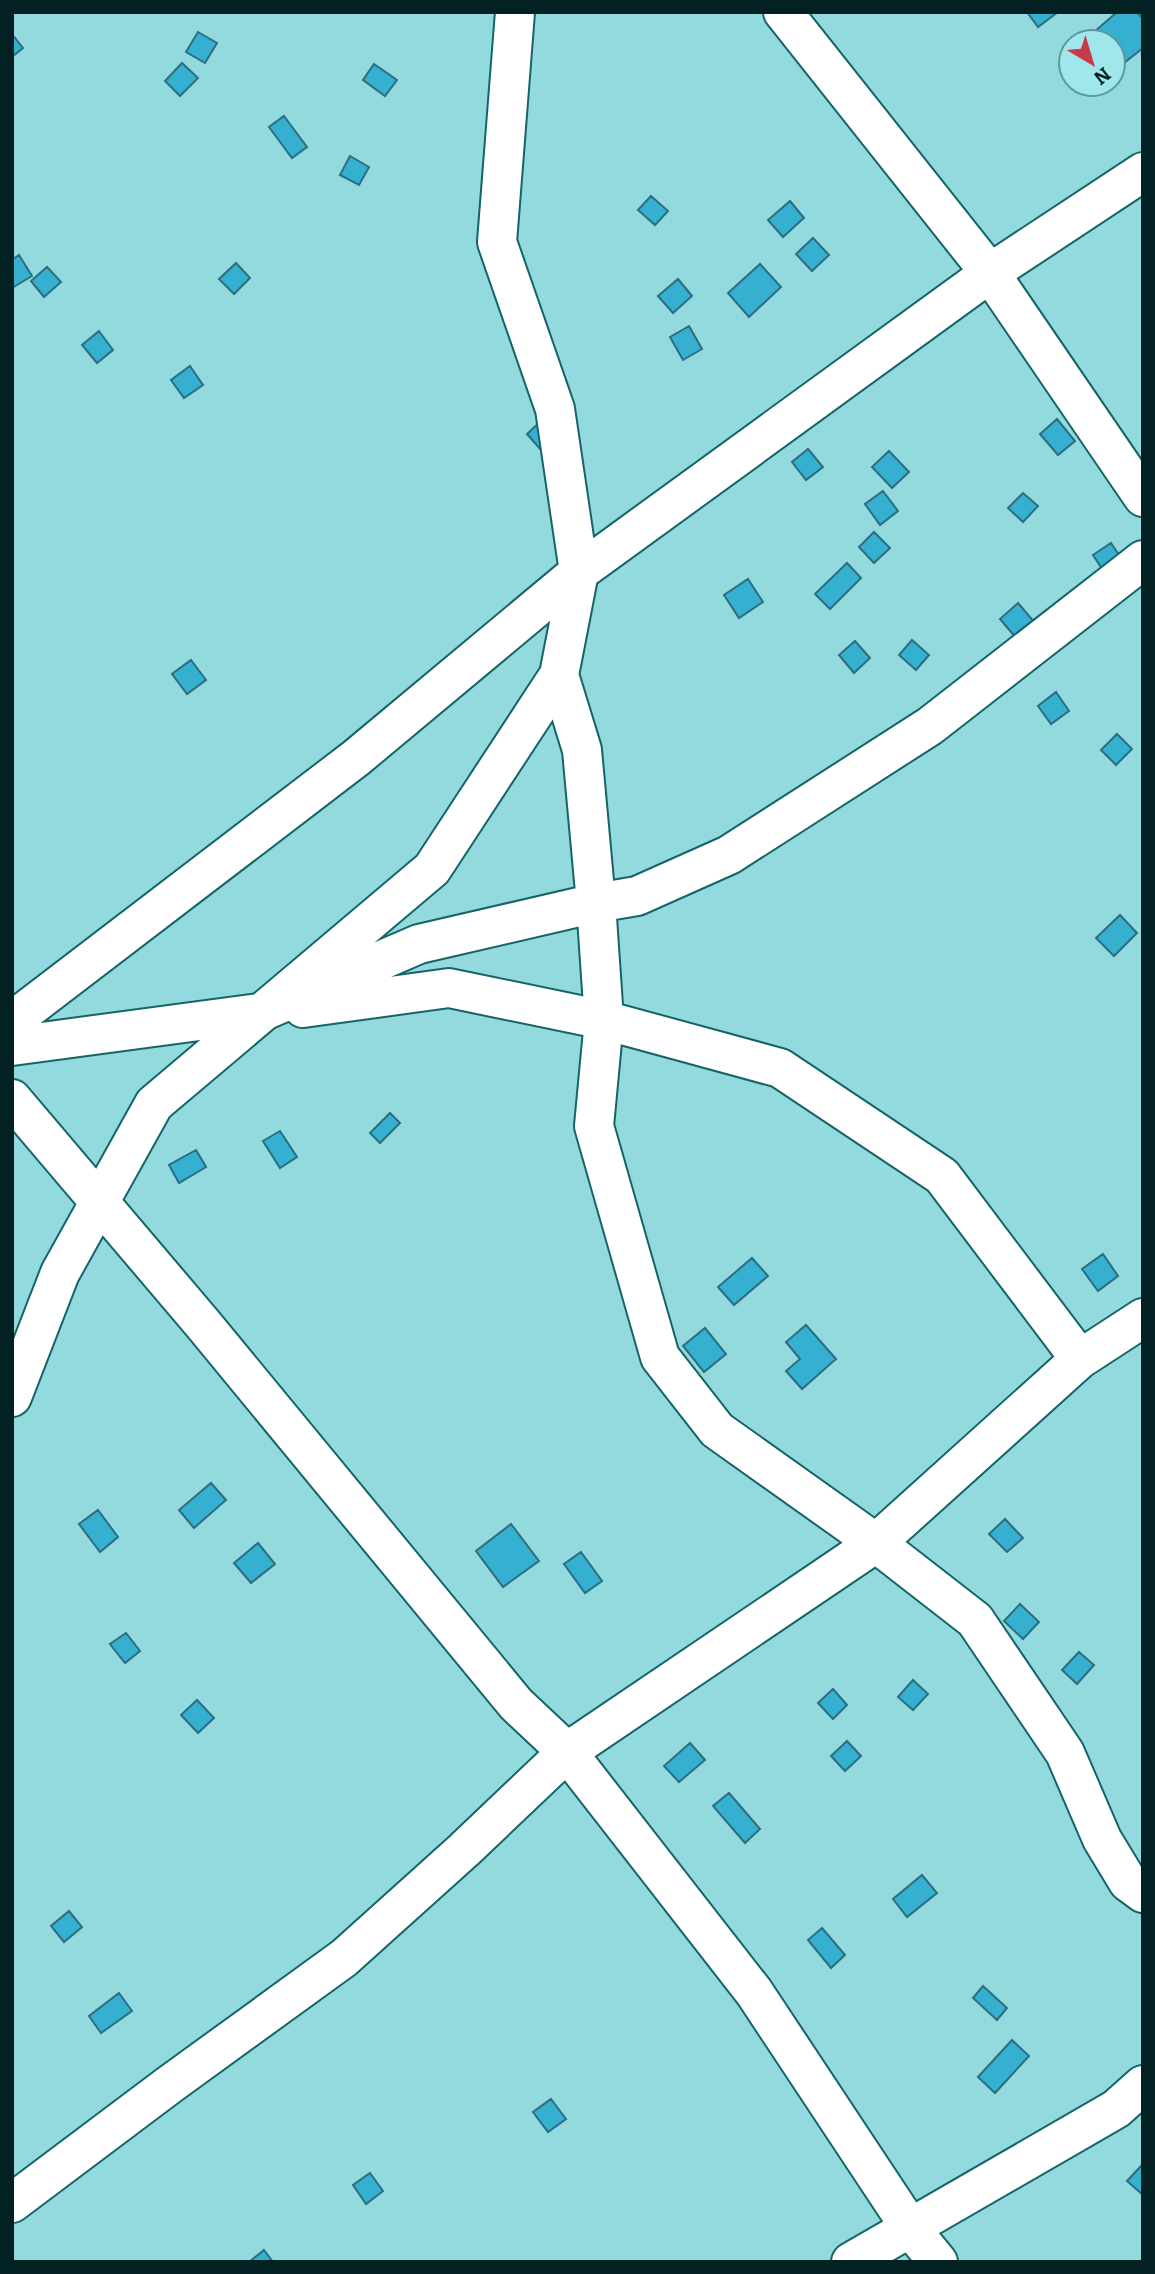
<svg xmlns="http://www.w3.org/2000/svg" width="1155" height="2274" viewBox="0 0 1155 2274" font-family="Bitter,serif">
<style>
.building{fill:#35b0d0;stroke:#2c6e80;stroke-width:2}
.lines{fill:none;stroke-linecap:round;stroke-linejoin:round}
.street-casing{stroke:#156468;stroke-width:42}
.street{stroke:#fff;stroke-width:38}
</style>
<rect width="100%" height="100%" fill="#92dadd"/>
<path class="building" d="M1027 12H1058L1038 27Z
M1117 12H1137L1143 19V48L1120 66 1113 57V42H1100L1093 33Z
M198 32 217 43 205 63 186 52Z
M12 34 23 48 12 57Z
M182 63 198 78 180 96 165 81Z
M374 64 397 80 385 96 363 80Z
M284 116 307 147 292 158 269 127Z
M350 156 369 167 359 185 340 175Z
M651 196 668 211 655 225 638 210Z
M790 201 804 218 783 237 768 220Z
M813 238 829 255 812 271 796 254Z
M19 255 32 276 12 288V260Z
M236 263 250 278 234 294 219 279Z
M760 264 781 287 749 317 728 293Z
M47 267 61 282 44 297 31 281Z
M678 279 692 296 673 313 658 296Z
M689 326 702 349 683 360 670 337Z
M99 331 113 350 97 363 82 345Z
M190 366 203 385 184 398 171 380Z
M544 418 555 466 527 434Z
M1057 419 1075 441 1058 455 1040 434Z
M808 449 823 467 806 480 792 462Z
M889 451 909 472 892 488 872 467Z
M883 491 898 511 880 525 865 504Z
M1023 493 1038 506 1023 522 1008 508Z
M874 532 890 548 874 563 859 547Z
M1111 543 1125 564 1106 575 1093 555Z
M847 563 861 578 830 609 815 594Z
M748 579 763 602 739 618 724 595Z
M1018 603 1036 624 1017 639 1000 619Z
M912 640 929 655 916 670 899 655Z
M855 641 870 658 854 673 839 655Z
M191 660 206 680 187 694 172 674Z
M1056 692 1069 711 1051 724 1038 706Z
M1117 734 1132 749 1116 765 1101 750Z
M1120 915 1137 933 1114 956 1096 938Z
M390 1113 400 1123 380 1143 370 1133Z
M280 1131 297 1157 280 1168 263 1141Z
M196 1150 206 1167 179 1183 169 1165Z
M1103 1254 1118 1276 1098 1291 1082 1269Z
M752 1258 768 1276 734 1305 718 1287Z
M806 1325 836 1359 802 1389 786 1371 800 1359 786 1342Z
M705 1328 726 1354 704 1372 683 1346Z
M211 1483 226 1500 194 1528 179 1510Z
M98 1510 118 1537 100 1552 79 1524Z
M1005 1519 1023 1538 1007 1552 989 1534Z
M511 1524 539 1561 503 1587 476 1551Z
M258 1543 275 1564 251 1583 234 1563Z
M581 1552 602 1581 585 1593 564 1564Z
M1020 1604 1039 1622 1023 1639 1004 1621Z
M126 1633 140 1651 125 1663 110 1644Z
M1079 1652 1094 1665 1077 1684 1062 1670Z
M913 1680 928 1694 913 1710 898 1697Z
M833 1689 847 1705 833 1719 818 1703Z
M197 1700 214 1718 198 1733 181 1715Z
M847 1741 861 1756 845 1771 831 1756Z
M690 1743 705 1760 679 1782 664 1766Z
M729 1793 760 1829 745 1843 713 1806Z
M922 1875 937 1893 907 1917 893 1899Z
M69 1911 82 1927 64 1942 51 1926Z
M822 1928 845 1955 831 1968 808 1940Z
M983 1986 1007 2008 997 2020 973 1998Z
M119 1993 132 2011 101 2033 89 2016Z
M1012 2040 1029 2056 995 2093 978 2077Z
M551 2099 566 2119 548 2132 533 2112Z
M1141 2166 1143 2168V2195L1127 2181Z
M370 2173 383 2191 366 2204 353 2185Z
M264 2250 273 2262H249Z"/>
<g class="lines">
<defs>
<path id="street" d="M783 12 990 273 1143 497
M559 675 582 750 596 903 604 1020 594 1126 660 1357 717 1430 876 1543 975 1620 1065 1753 1102 1839 1128 1882 1143 1893
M303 1008 449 988 604 1020 780 1068 942 1176 1080 1359
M12 1021 356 758 579 572 990 273 1143 172
M12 1046 259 1013 419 944 596 903 637 896 729 855 930 726 1143 560
M12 1099 203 1324 516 1704 567 1752 754 1992 911 2229 938 2262
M12 1397 60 1273 154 1104 432 869 559 675 579 572 555 409 497 242 515 12
M12 2203 169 2085 344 1958 464 1850 567 1752 876 1543 1080 1359 1143 1318
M851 2262 1116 2109 1143 2085"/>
</defs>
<use href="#street" class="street-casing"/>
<use href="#street" class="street"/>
</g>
<rect width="1155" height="2274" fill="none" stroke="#032123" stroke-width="28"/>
<g transform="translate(1092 63) rotate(142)"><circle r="33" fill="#9fe7eb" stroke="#61989b" stroke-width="2"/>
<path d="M0-5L12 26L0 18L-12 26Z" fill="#c93947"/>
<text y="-10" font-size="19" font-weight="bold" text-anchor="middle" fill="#032123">N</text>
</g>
</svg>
